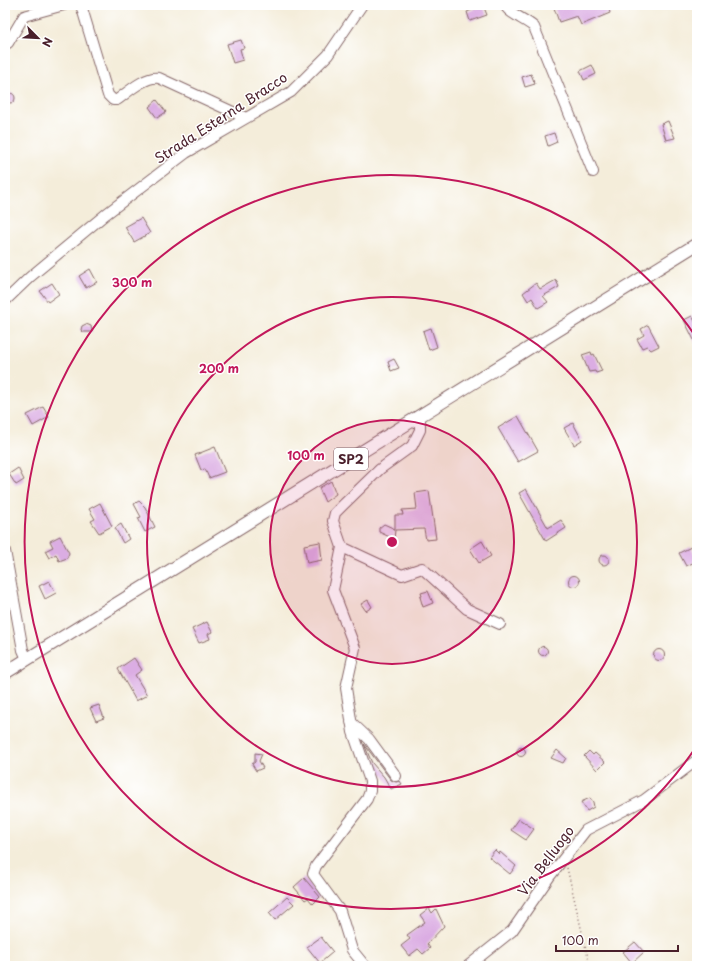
<svg xmlns="http://www.w3.org/2000/svg" width="702" height="971" viewBox="0 0 702 971" font-family="'Playpen Sans',sans-serif">
<style>
.building{fill:#dbade3}
.lines{fill:none;stroke-linecap:round;stroke-linejoin:round}
.minor-casing{stroke:#866768;stroke-width:12}
.major-casing{stroke:#866768;stroke-width:14}
.path{stroke:#866768;stroke-width:1.5;stroke-dasharray:1 3;stroke-linecap:butt}
.minor{stroke:#fff;stroke-width:10}
.major{stroke:#fff;stroke-width:12}
.ring{fill:none;stroke:#c2185b;stroke-width:2}
.labels{text-anchor:middle;stroke-width:3;stroke-linejoin:round;paint-order:stroke}
.shield{fill:#fff;stroke:#80626b;stroke-width:1}
.shield-label{font-size:13px;font-weight:bold;fill:#4a1f2b}
.street-label{font-size:14px;fill:#4a1f2b;stroke:#fff}
.centre{fill:#c2185b;stroke:#fff;stroke-width:2}
.ring-label{font-size:12px;text-anchor:middle;font-weight:bold;fill:#c2185b;stroke:#fff;stroke-width:3;stroke-linejoin:round;paint-order:stroke}
</style>
<rect width="100%" height="100%" fill="#fff"/>
<filter id="ink" filterUnits="userSpaceOnUse"><feTurbulence type="fractalNoise" baseFrequency=".025" numOctaves="2"/><feDisplacementMap in="SourceGraphic" scale="8" xChannelSelector="R" yChannelSelector="G"/><feConvolveMatrix kernelMatrix="1 2 1 2 8 2 1 2 1" color-interpolation-filters="sRGB"/></filter>
<filter id="wash" filterUnits="userSpaceOnUse"><feTurbulence type="fractalNoise" baseFrequency=".012" numOctaves="4" result="noise"/><feDisplacementMap in="SourceGraphic" scale="16" xChannelSelector="R" yChannelSelector="G"/><feGaussianBlur stdDeviation="0.9" result="paint"/><feColorMatrix in="noise" values="0 0 0 0 0 0 0 0 0 0 0 0 0 0 0 0 0 1.4 0 .05"/><feComposite in="paint" operator="in"/></filter>
<g filter="url(#wash)">
<rect width="100%" height="100%" fill="#f4edda"/>
<g id="blocks">
<path class="building" d="M483 5 487 15 470 21 467 12Z
M553 5H608L610 13 581 25 577 16 559 22Z
M241 40 244 48 240 49 243 60 233 63 227 44Z
M592 65 596 74 584 80 580 71Z
M531 74 535 84 525 87 522 77Z
M5 98a5 5 0 1 1 10 0a5 5 0 1 1-10 0Z
M157 100 166 112 157 118 149 107Z
M668 121 675 138 666 140 661 124Z
M554 133 557 142 548 146 545 136Z
M141 218 150 233 134 242 125 227Z
M90 269 97 282 86 288 79 276Z
M556 280 559 287 543 296 548 302 538 308 532 298 528 301 523 293 536 283 540 289Z
M52 283 59 294 48 302 40 291Z
M692 316 697 325V346L684 320Z
M86 324 91 326 92 332H83L81 330 82 326Z
M648 325 659 346 651 350 647 346 642 348 637 339 644 335 641 329Z
M431 328 437 347 429 350 423 331Z
M591 352 592 355 594 354 602 371 596 373 595 371 589 372 582 355Z
M394 359 399 368 391 371 388 362Z
M43 407 49 417 33 426 27 415Z
M518 416 538 451 518 462 498 428Z
M573 423 582 440 574 445 564 428Z
M215 447 225 472 209 478 205 469 201 470 195 455Z
M18 468 24 480 16 485 9 474Z
M331 481 336 494 325 502 319 488Z
M526 489 548 528 561 520 566 528 546 541 519 493Z
M429 491 436 539 426 540 424 529 395 530 394 539 379 532V528L384 524 395 529V515H403L402 510 417 509 415 493Z
M139 501 145 507 155 527 145 532 138 518 141 517 134 504Z
M100 503 112 526 99 533 91 521 95 519 89 509Z
M121 524 129 539 123 543 115 528Z
M60 536 69 553 67 558 59 561 56 554 49 558 45 551 53 547 50 541Z
M482 541 491 556 479 563 470 549Z
M320 542 322 560 307 563 304 545Z
M691 547 697 561 686 566 679 553Z
M599 560a5 5 0 1 1 10 0a5 5 0 1 1-10 0Z
M568.5 581a5.5 5.5 0 1 1 11 0a5.5 5.5 0 1 1-11 0Z
M49 581 56 593 45 599 39 586Z
M428 591 433 603 423 607 420 597 422 596 421 593Z
M368 600 372 607 366 611 361 604Z
M207 622 212 632 208 634 210 639 199 643 192 629Z
M538.5 651a4.5 4.5 0 1 1 9 0a4.5 4.5 0 1 1-9 0Z
M653.5 655a5.5 5.5 0 1 1 11 0a5.5 5.5 0 1 1-11 0Z
M134 658 142 670 135 675 147 695 136 701 118 669Z
M99 705 104 718 96 721 90 708Z
M364 744 391 780 396 782 400 781 402 784 391 789 384 777 372 763Z
M516.5 752a4.5 4.5 0 1 1 9 0a4.5 4.5 0 1 1-9 0Z
M557 750 566 758 563 763 551 758Z
M589 751 593 755 595 753 605 762 597 770 584 756Z
M255 753 262 754 259 761 263 768 256 771 252 764 255 762Z
M590 798 593 802 594 807 587 811 581 802Z
M519 819 534 829 526 840 511 830Z
M495 850 499 854 500 852 516 866 510 874 489 857Z
M304 878 320 897 313 904 308 898 305 900 294 887Z
M287 897 294 904 275 920 269 913Z
M429 908 432 913 436 909 444 926 427 944 430 948 423 954 418 949 409 956 401 946 410 939 407 935 425 922 420 915Z
M321 937 333 952 320 963 307 947Z
M635 942 644 952 632 963 623 952Z"/>
</g>
</g>
<g filter="url(#ink)">
<use href="#blocks" fill-opacity="0" stroke="#866768" stroke-width="1"/>
<g class="lines">
<defs>
<path id="minor" d="M81 5 108 95 113 100H117C128 92 145 76 159 78L246 118
M505 5C509 14 525 19 534 27L593 172
M5 44 8 43 24 16 64 5
M5 301 30 277 106 214 186 153 291 92 328 55 362 5
M342 547 402 575 422 568 467 609 500 624
M5 551 23 650 27 659
M351 722 369 739 396 776
M365 966 352 950 340 911 313 874 316 866 367 799 370 791V781L353 732 346 688 355 648 333 590 342 547 333 521 335 513 343 505 380 469 412 446 420 430V417
M468 966 512 931 550 876 586 830 644 800 697 760"/>
<path id="major" d="M5 673 697 244"/>
</defs>
<use href="#minor" class="minor-casing"/>
<use href="#major" class="major-casing"/>
<path class="path" d="M567 868 590 966"/>
<use href="#minor" class="minor"/>
<use href="#major" class="major"/>
</g>
</g>
<circle cx="392" cy="542" r="122" fill="#c2185b" fill-opacity=".12"/>
<g class="ring">
<circle cx="392" cy="542" r="122"/>
<circle cx="392" cy="542" r="245"/>
<path d="M696 747A367 367 0 1 1 696 337"/>
</g>
<g class="labels">
<rect class="shield" x="334" y="448" width="34" height="22" rx="3"/>
<g class="shield-label">
<text x="351" y="464">SP2</text>
</g>
<g class="street-label">
<text transform="translate(221 118) rotate(-33)" y="5">Strada Esterna Bracco</text>
<text transform="translate(546 861) rotate(-53)" y="5">Via Belluogo</text>
</g>
</g>
<circle cx="392" cy="542" r="6" class="centre"/>
<g class="ring-label">
<text x="132" y="287">300 m</text>
<text x="219" y="373">200 m</text>
<text x="306" y="460">100 m</text>
</g>
<rect width="702" height="971" fill="none" stroke="#fff" stroke-width="20"/>
<g transform="translate(38 38) rotate(114)" stroke="#ffffff" stroke-width="3" paint-order="stroke">
<path d="M0-3L7 15L0 10L-7 15Z" fill="#4a1f2b"/>
<text y="-6" font-size="11" font-weight="bold" text-anchor="middle" fill="#4a1f2b">N</text>
</g>
<path d="M556 945v6h122v-6" fill="none" stroke="#4a1f2b" stroke-width="2"/>
<text x="562" y="945" font-size="12" fill="#4a1f2b" stroke="#ffffff" stroke-width="3" paint-order="stroke">100 m</text>
</svg>
